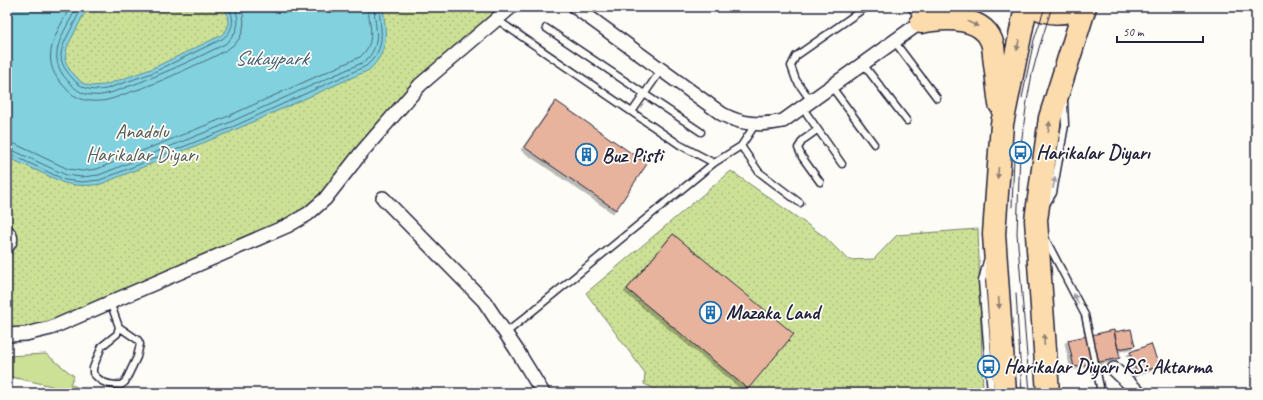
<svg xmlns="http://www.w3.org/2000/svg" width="1263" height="400" viewBox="0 0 1263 400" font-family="Caveat,sans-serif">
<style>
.grass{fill:#cce196;stroke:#778268}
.park{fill:url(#park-dots);stroke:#778268}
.water{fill:#82d1de;stroke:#5c8b9d}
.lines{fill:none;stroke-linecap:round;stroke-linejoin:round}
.shore{stroke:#48687c;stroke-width:1}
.building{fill:#e8b39c;stroke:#22223b;filter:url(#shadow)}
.lane-casing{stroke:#22223b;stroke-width:9}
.street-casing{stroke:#22223b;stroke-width:16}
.highway-casing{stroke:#22223b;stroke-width:25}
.lane{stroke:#fdfcf7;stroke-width:6}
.street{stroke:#fdfcf7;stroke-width:13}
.highway{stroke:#fcdcac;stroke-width:22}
.tram{stroke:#22223b;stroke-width:1}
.oneway{fill:#8f7f74}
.oneway2{fill:#9a9aa2}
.labels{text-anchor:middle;stroke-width:3.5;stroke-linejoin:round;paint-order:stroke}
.park-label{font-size:20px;fill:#555b56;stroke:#fdfcf7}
.poi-label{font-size:20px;font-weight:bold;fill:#22223b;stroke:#fdfcf7;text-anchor:start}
.water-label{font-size:21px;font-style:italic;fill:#445f74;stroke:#fdfcf7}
</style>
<defs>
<pattern id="park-dots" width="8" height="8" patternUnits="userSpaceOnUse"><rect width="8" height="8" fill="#cce196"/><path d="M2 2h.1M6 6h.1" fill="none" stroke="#afc182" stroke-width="1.8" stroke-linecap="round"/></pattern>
<filter id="shadow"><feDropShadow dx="-3" dy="3" stdDeviation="0" flood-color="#0004"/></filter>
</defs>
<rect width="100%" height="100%" fill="#fdfcf7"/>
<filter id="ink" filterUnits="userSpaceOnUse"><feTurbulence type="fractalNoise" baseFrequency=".025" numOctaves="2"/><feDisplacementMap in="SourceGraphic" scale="8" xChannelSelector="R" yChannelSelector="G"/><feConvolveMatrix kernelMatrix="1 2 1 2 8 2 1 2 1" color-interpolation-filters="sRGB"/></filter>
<g filter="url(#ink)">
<path class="grass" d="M46 354 74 376 70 384 90 393H55L52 386 7 376V356Z"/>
<path class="park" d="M7 7H511L402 112 336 195 193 268 37 335 7 332Z
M731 171 825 237 848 260 874 259 897 235 978 229 983 393H664L644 384 645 373 586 293Z"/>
<path class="water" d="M7 7H89L85 12 67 47 65 60 69 69 82 83 91 86 105 85 151 69 220 36C231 29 232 16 222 7H383C386 33 390 50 369 70L230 132 101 184C88 186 76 186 64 183L7 157Z"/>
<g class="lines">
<path class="shore" d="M70 7C57 33 38 58 62 84 66 88 70 94 75 96 82 100 91 102 99 101 108 101 117 97 125 94 147 87 166 79 187 69 201 62 230 52 239 39 245 29 245 17 241 7
M77 7C64 33 44 56 68 81 75 89 81 94 91 95 104 97 115 91 127 87 161 75 193 60 225 44 237 35 242 21 234 7
M83 7C78 13 75 22 71 29 59 52 55 60 75 81 84 90 94 91 106 89L152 73 222 39C233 32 236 18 228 7
M7 143 15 144 68 169 82 171 97 169 224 118 360 57C377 42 369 26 368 7
M7 149 12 150 66 175 82 177 99 175 226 124 364 62C383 45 375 29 374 7
M7 154H10L65 180 82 182 100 180 228 129 366 66C388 47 380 31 379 7"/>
</g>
<path class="building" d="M556 101 647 164 616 210 524 147Z
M673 234 794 334 748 389 627 289Z
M1131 329 1135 346 1118 349 1114 332Z
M1114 330 1120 358 1074 367 1068 340Z
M1151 344 1159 366 1137 374 1130 352Z"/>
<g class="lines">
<defs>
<path id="lane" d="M911 7 919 19
M496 19 680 145 714 163
M546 28 701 132
M894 41 937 98
M863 64 907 121
M831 86 874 144
M811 101 796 80 791 66 796 56 866 7
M802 107 842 164
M632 112 661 70
M817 130 803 140 798 148 802 157 820 182
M741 146 759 172 800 203
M1046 204 1053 193 1065 125 1064 102
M7 227C18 236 15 243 7 252
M1045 238 1085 315 1100 387 1098 393
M987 261 982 281 991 393
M110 302 119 327 117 334 102 346 93 368V373C101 383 108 385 121 385L125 382 137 357 140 344 138 340 119 327
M506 333 714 163 741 146 755 125"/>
<path id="street" d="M575 7 722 114C742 125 761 126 783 121L921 22
M383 198 484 301 516 349 543 393
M7 335 26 334 51 328 287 226 308 214 325 199 361 153 420 85 511 7
M1114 369 1139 393"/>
<path id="highway" d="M1036 7C1050 15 1066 14 1080 7
M921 22C945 17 986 15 993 46 994 52 994 58 995 64 997 78 998 91 1000 104
M1005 393 994 234 1002 124 1026 7
M1048 393 1036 220 1050 118 1085 7"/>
</defs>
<use href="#lane" class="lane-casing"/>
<use href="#street" class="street-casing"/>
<use href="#highway" class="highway-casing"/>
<use href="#lane" class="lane"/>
<use href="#street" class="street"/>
<use href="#highway" class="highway"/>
<path class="tram" d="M1022 98 1034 40 1045 7
M1012 207 1014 157
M1016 293 1022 393
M1030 393 1017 233 1020 152 1027 101 1032 74 1039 48 1052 7"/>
</g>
<defs><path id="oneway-solid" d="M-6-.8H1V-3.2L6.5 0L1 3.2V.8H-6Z"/></defs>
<g class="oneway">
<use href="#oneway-solid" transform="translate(973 24) rotate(25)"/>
<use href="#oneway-solid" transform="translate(1018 45) rotate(101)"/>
<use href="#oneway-solid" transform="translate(1049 127) rotate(-82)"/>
<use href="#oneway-solid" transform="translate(998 173) rotate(95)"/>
<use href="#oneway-solid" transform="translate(999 303) rotate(86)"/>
<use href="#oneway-solid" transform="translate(1044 340) rotate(-94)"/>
</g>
<g class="oneway2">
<use href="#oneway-solid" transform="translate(1054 183) rotate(-79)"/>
<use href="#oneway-solid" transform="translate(1076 299) rotate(-117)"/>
</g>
</g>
<defs>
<symbol id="bus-ring" viewBox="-11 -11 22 22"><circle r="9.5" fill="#fdfcf7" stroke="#1f6fb2" stroke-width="1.5"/><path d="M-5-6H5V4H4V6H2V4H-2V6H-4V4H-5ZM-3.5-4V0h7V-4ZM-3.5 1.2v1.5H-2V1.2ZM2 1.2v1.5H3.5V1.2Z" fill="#1f6fb2"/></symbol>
<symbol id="building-ring" viewBox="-11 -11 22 22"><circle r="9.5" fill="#fdfcf7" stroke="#1f6fb2" stroke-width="1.5"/><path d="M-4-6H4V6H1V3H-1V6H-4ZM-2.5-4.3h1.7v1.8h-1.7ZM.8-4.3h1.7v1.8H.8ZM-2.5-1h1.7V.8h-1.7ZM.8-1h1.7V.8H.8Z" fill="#1f6fb2"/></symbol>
</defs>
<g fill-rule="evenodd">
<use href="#bus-ring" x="1008" y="140" width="25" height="25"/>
<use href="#building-ring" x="574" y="142" width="25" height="25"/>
<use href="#building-ring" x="698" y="300" width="25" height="25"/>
<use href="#bus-ring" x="976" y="354" width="25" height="25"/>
</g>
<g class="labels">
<g class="park-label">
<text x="142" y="138">Anadolu<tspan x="142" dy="23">Harikalar Diyarı</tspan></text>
</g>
<g class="poi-label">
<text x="1036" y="159">Harikalar Diyarı</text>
<text x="602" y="162">Buz Pisti</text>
<text x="726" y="319">Mazaka Land</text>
<text x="1004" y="373">Harikalar Diyarı RS: Aktarma</text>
</g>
<g class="water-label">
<text x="271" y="65">Sukaypark</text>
</g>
</g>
<rect width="1263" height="400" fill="none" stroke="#fdfcf7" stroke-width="24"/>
<rect x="12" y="12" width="1239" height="376" fill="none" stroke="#22223b" stroke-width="1.5" filter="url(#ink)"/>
<path d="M1117 36v6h86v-6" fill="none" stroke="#22223b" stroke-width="2"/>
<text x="1123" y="36" font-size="12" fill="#22223b" stroke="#fdfcf7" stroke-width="3" paint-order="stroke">50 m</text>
</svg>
